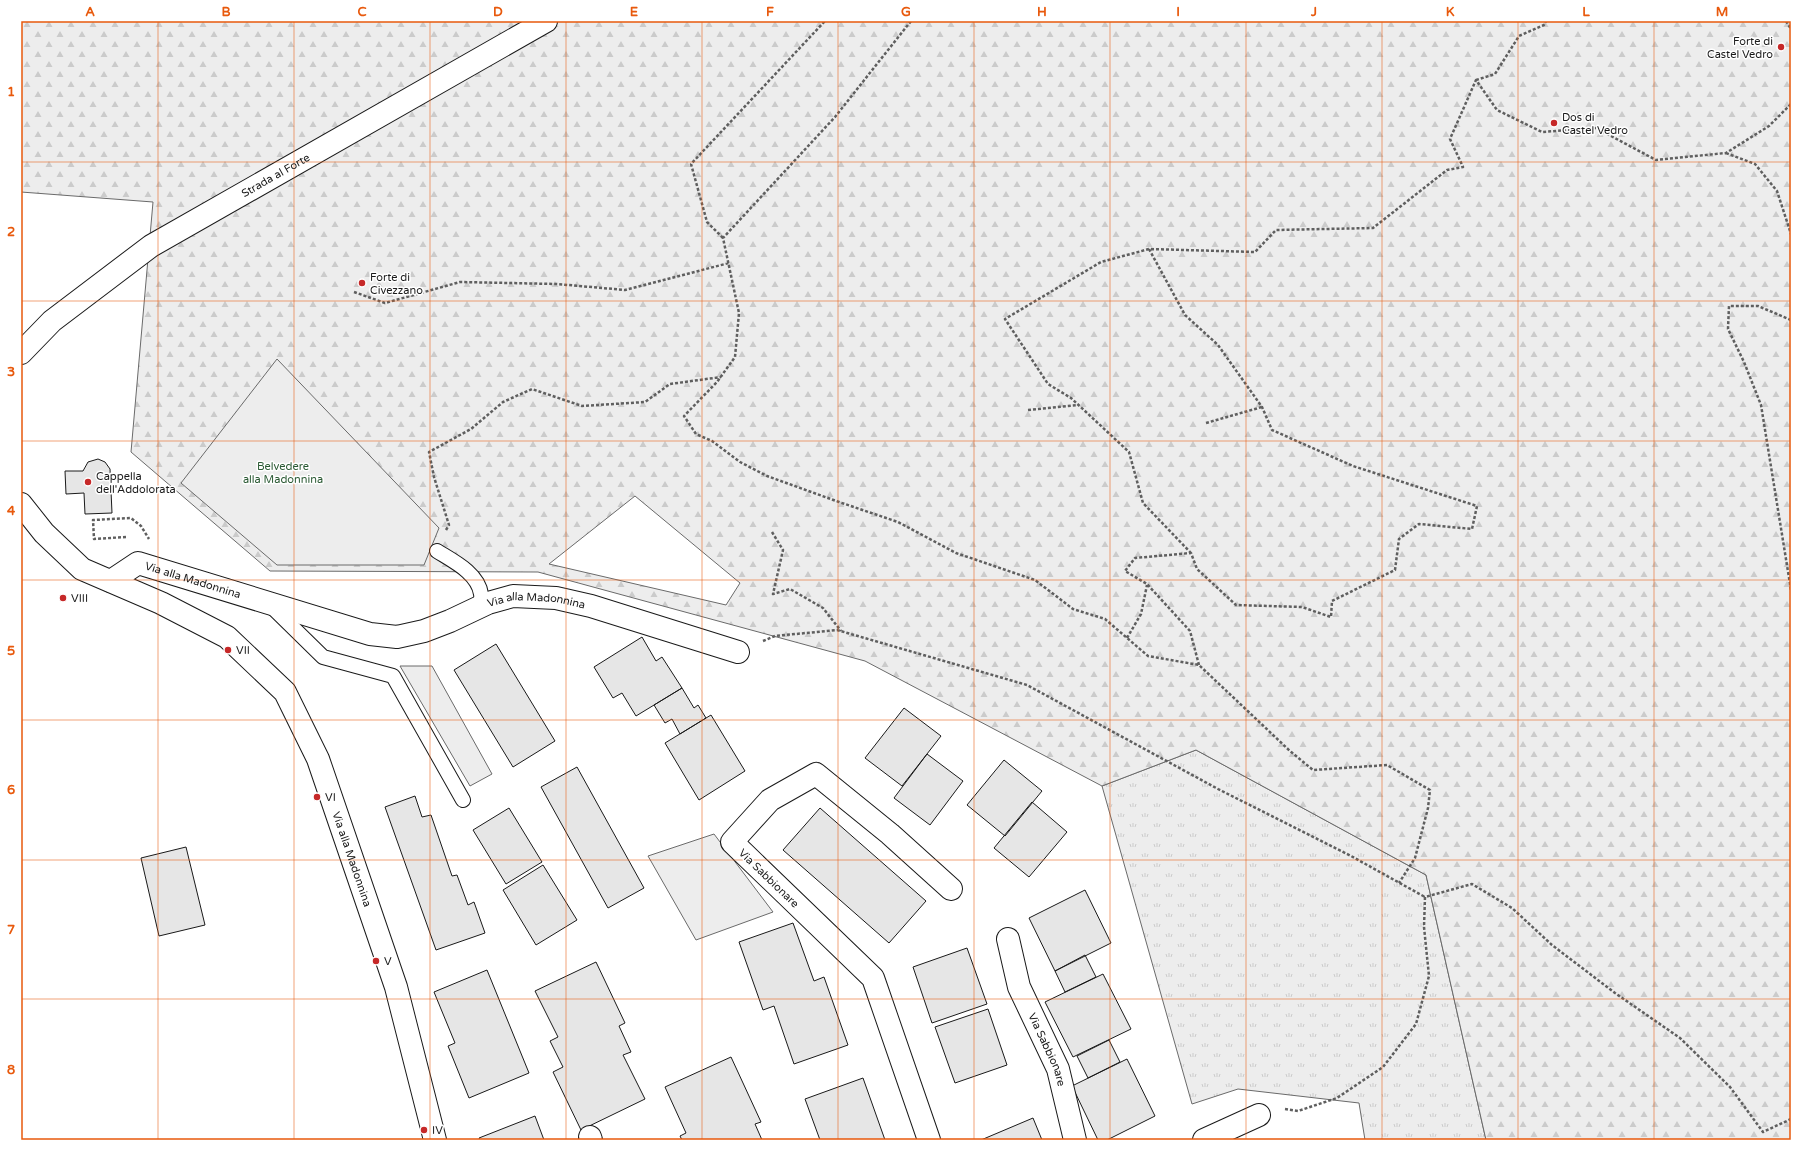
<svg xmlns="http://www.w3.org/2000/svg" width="1812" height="1161" viewBox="0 0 1812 1161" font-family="'Varela Round',sans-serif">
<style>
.grass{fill:url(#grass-tufts);stroke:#6a6a6a}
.forest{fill:url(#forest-firs);stroke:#6a6a6a;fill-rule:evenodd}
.built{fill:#ededed;stroke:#6a6a6a}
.building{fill:#e6e6e6;stroke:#1a1a1a}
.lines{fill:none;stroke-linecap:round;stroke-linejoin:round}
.service-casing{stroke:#1a1a1a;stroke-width:16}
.minor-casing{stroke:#1a1a1a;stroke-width:24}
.tertiary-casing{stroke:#1a1a1a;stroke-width:24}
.path{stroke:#5f5f5f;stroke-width:2.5;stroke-dasharray:3 2;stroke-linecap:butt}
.service{stroke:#fff;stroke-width:14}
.minor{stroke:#fff;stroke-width:22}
.tertiary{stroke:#fff;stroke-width:22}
.grid{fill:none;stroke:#e8590c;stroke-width:1;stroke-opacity:0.55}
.poi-dot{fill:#c62828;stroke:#fff;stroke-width:1.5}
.labels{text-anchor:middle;stroke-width:3;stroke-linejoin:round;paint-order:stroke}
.poi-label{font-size:11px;fill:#1a1a1a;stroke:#fff;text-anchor:start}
.street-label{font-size:11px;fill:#1a1a1a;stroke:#fff}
.park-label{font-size:11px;fill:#2b5a34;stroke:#fff}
.neatline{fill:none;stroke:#e8590c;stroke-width:1.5}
.grid-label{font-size:13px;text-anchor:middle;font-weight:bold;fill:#e8590c}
</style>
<defs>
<pattern id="grass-tufts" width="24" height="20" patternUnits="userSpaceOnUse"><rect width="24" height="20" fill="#ededed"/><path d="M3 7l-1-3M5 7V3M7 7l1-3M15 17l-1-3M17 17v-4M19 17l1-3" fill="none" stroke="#cbcbcb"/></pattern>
<pattern id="forest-firs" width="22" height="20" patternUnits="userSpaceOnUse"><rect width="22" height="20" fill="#ededed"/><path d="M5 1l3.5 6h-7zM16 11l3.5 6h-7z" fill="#cbcbcb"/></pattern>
</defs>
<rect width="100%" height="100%" fill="#fff"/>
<path class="grass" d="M1196 750 1426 875 1486 1140H1365L1359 1103 1238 1089 1192 1104 1102 786Z"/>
<path class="forest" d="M21 21H1791V1140H1486L1426 875 1196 750 1102 786 865 661 538 572 270 571 131 452 153 202 21 192ZM635 496 740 583 726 605 549 564Z"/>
<path class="built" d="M277 359 439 528 424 565H277L181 483Z
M400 666H432L492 774 470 786Z
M714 834 773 912 696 940 648 856Z"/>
<path class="building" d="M98 459 105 462 110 469 112 513 85 514 84 493 66 494 65 471H83L88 462Z
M642 637 656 661 662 657 682 688 636 716 622 693 613 698 594 667Z
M496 644 555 741 513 767 454 670Z
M682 688 694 708 698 705 706 718 680 734 672 719 665 723 654 705Z
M904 708 941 736 902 786 865 758Z
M711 715 745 771 699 800 665 743Z
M927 754 963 781 930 825 894 798Z
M1004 760 1042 791 1005 836 967 805Z
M577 767 644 888 608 908 541 787Z
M415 796 422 817 431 815 452 876 457 875 468 905 474 902 485 933 436 950 385 807Z
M1032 802 1067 832 1029 877 994 848Z
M509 808 542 862 506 884 473 830Z
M820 808 926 901 889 943 783 850Z
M186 847 205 925 159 936 141 858Z
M543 865 577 920 536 945 503 890Z
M1085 890 1111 943 1055 971 1029 918Z
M793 923 814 981 824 977 848 1045 794 1064 774 1006 763 1010 739 942Z
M967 948 987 1004 932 1023 913 967Z
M1085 955 1096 977 1065 992 1055 971Z
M596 962 625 1023 619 1026 631 1052 623 1055 645 1099 581 1130 553 1072 563 1067 550 1041 558 1037 535 991Z
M487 970 529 1073 469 1098 448 1046 455 1043 434 992Z
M1103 974 1131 1029 1073 1057 1045 1002Z
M988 1009 1007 1065 955 1083 935 1027Z
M1109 1040 1120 1062 1088 1078 1077 1056Z
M731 1057 761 1122 755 1124 762 1140H682L680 1136 686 1133 665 1087Z
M1127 1059 1155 1116 1107 1140H1098L1072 1086Z
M863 1078 885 1140H820L805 1099Z
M535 1116 544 1140H480L479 1138Z
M1033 1118 1042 1140H981Z"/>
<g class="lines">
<defs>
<path id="service" d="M437 551C453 561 478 573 481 594 482 598 480 603 479 607
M271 606 323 657 393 676 463 800"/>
<g id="minor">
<path id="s1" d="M21 504 44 533 82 569 161 603 227 637 285 692 318 759 396 987 435 1140"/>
<path id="s2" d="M111 581 138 563 370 634 397 637 424 631 450 621 488 603 513 596 556 598 591 606 738 652"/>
<path id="s3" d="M1008 939 1019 987 1058 1069 1075 1140"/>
<path d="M590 1137 591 1140"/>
<path d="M929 1140 873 978 732 842 770 800 816 774 890 834 951 889"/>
<path d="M1204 1140 1259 1115"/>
</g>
<g id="tertiary">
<path id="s4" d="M21 353 52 321 151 246 546 21"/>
</g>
</defs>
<use href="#service" class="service-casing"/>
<use href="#minor" class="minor-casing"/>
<use href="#tertiary" class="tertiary-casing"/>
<path class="path" d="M911 21 835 117 723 238 739 313 735 357 717 382 684 416 696 434 712 441 740 462 767 476 839 502 898 522 956 553 1035 580 1073 609 1105 619 1148 656 1199 665 1290 751 1313 770 1387 765 1430 790 1428 808 1415 858 1399 883
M1786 21 1791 29
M1476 80 1495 74 1519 36 1544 25 1546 21
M1726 153 1755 164 1777 191 1791 234
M723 238 707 222 691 164 825 21
M1149 249 1101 262 1005 319 1048 384 1071 398 1129 452 1143 503 1191 553
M354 292 385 303 460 282 557 284 625 290 729 263
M1791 320 1758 306H1729L1728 329 1744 362 1761 405 1791 590
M1028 410 1078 405
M1206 423 1262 407
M446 530 449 525 434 477 429 452 471 429 503 402 532 389 582 406 645 402 670 384 721 377
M772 532 783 550 773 594 790 589 823 608 841 631
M126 537 94 539 93 520 131 518 141 526 149 539
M1127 638 1141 614 1147 585
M763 641 775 636 837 630 1027 685 1218 789 1351 856 1425 897
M1199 665 1190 631 1147 584 1125 571 1135 558 1191 553 1197 569 1236 605 1302 607 1331 617 1332 601 1395 570 1399 539 1419 524 1472 529 1477 506 1353 466 1272 430 1262 407 1218 345 1185 315 1149 249 1255 252 1276 230 1373 228 1447 170 1463 167 1450 139 1476 80 1497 110 1542 132 1596 128 1656 160 1726 153 1769 126 1791 104
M1285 1109 1298 1111 1337 1098 1383 1067 1416 1024 1429 976 1424 927 1425 897 1472 884 1512 908 1552 945 1615 993 1680 1038 1730 1087 1763 1132 1791 1119"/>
<use href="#service" class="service"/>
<use href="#minor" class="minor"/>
<use href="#tertiary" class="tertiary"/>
</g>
<path class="grid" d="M158 21V1140M294 21V1140M430 21V1140M566 21V1140M702 21V1140M838 21V1140M974 21V1140M1110 21V1140M1246 21V1140M1382 21V1140M1518 21V1140M1654 21V1140M21 162H1791M21 301H1791M21 441H1791M21 580H1791M21 720H1791M21 860H1791M21 999H1791"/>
<g class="poi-dot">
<circle cx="1781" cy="47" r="4"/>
<circle cx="1554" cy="123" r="4"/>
<circle cx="362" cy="283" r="4"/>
<circle cx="88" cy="482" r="4"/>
<circle cx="63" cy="598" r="4"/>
<circle cx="228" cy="650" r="4"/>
<circle cx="317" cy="797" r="4"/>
<circle cx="376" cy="961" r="4"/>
<circle cx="424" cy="1130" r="4"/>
</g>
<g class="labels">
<g class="poi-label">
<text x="1773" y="45" text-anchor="end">Forte di<tspan x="1773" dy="13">Castel Vedro</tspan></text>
<text x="1562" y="121">Dos di<tspan x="1562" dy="13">Castel Vedro</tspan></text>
<text x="370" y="281">Forte di<tspan x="370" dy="13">Civezzano</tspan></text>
<text x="96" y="480">Cappella<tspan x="96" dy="13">dell'Addolorata</tspan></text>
<text x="71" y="602">VIII</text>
<text x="236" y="654">VII</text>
<text x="325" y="801">VI</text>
<text x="384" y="965">V</text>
<text x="432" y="1134">IV</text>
</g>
<g class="street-label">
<text dy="4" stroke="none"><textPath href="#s4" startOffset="312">Strada al Forte</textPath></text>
<text dy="4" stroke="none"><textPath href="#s2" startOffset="90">Via alla Madonnina</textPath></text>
<text dy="4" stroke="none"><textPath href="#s2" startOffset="449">Via alla Madonnina</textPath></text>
<text dy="4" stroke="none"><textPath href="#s1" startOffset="510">Via alla Madonnina</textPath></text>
<text transform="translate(769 878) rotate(44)" y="4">Via Sabbionare</text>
<text dy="4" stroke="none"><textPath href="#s3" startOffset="118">Via Sabbionare</textPath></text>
</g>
<g class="park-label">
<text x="283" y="470">Belvedere<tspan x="283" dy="13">alla Madonnina</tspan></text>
</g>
</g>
<rect width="1812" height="1161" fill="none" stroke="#ffffff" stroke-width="44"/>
<rect x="22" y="22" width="1768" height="1117" class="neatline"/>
<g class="grid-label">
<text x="90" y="16">A</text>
<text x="226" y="16">B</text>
<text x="362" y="16">C</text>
<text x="498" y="16">D</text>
<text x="634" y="16">E</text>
<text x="770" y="16">F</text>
<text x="906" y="16">G</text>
<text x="1042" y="16">H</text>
<text x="1178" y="16">I</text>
<text x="1314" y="16">J</text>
<text x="1450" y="16">K</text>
<text x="1586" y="16">L</text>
<text x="1722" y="16">M</text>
<text x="11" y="96">1</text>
<text x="11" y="236">2</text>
<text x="11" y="376">3</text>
<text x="11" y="515">4</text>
<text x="11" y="655">5</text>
<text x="11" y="794">6</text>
<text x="11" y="934">7</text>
<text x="11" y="1074">8</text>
</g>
</svg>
